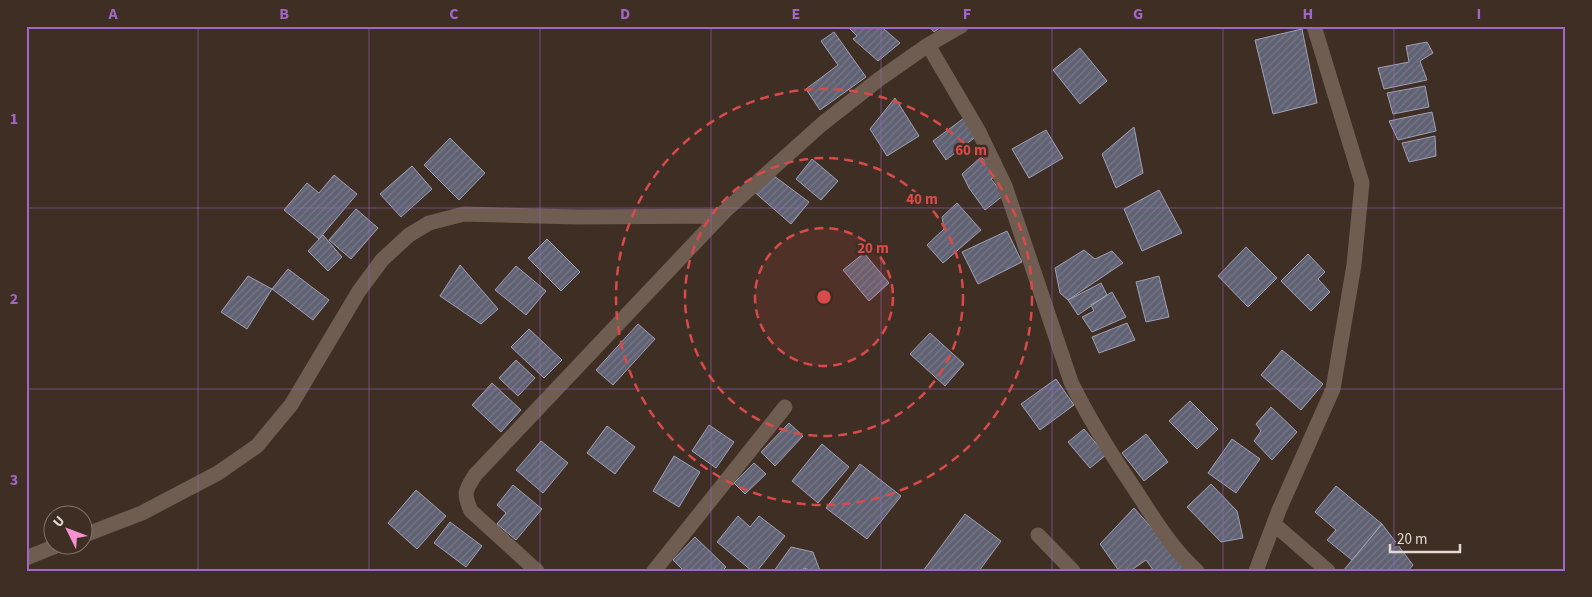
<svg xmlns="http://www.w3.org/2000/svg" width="1592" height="597" viewBox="0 0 1592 597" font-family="'Source Sans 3',sans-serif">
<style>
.building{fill:url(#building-hatch);stroke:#9ea0b4}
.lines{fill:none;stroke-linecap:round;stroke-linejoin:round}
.minor{stroke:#6f5d52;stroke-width:15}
.grid{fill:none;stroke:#9f68c5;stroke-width:1;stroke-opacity:0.55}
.ring{fill:none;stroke:#d84b4a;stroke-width:2.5;stroke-dasharray:9 6}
.centre{fill:#d84b4a;stroke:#3e2e24;stroke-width:2.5}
.ring-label{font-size:15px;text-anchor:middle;font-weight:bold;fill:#d84b4a;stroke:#3e2e24;stroke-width:5;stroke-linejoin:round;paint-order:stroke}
.neatline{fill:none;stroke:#9f68c5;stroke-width:2}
.grid-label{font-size:16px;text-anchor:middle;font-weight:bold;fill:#9f68c5}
</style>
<defs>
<pattern id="building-hatch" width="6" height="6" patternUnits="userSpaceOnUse" patternTransform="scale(1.25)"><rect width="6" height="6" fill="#606274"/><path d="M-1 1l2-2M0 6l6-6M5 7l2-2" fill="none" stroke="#767887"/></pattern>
</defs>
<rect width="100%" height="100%" fill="#3e2e24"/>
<path class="building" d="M847 26H887L884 29 900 43 878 61 853 39 857 36Z
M929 26H942L934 32Z
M1302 29 1317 103 1273 114 1255 40Z
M834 32 866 77 820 110 806 89 838 65 821 41Z
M1427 42 1433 53 1420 61 1427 80 1384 89 1378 68 1409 62 1406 46Z
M1080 48 1107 81 1080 104 1053 70Z
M1425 86 1429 107 1393 114 1387 93Z
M895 98 919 136 887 156 870 129Z
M1432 112 1436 131 1398 140 1389 121Z
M964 118 978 135 946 160 933 141Z
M1134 127 1143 173 1116 188 1102 154Z
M1046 130 1063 158 1029 178 1012 149Z
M1435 136 1436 156 1409 162 1402 143Z
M450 138 485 173 459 200 424 165Z
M981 157 998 175 991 179 1004 195 985 210 969 188 962 174Z
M812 159 838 181 821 200 796 179Z
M412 166 432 189 401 217 380 194Z
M770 173 809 202 791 224 752 190Z
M334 175 357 194 319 239 284 210 307 183 319 193Z
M1159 190 1182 233 1142 251 1124 209Z
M957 203 981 230 943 263 927 245 944 229 942 217Z
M356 209 378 228 351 259 329 240Z
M1007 231 1022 262 978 284 962 252Z
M323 235 342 257 328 271 308 251Z
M547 239 580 272 561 291 528 258Z
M1246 247 1277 278 1248 307 1218 276Z
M1084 250 1095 259 1112 251 1123 263 1068 300 1060 293 1055 268Z
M864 253 889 283 869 301 843 270Z
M1308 254 1325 272 1318 279 1330 292 1311 311 1281 281Z
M460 265 498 309 481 324 440 296Z
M516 266 546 291 526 315 495 290Z
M288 269 329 300 313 320 272 289Z
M248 276 272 289 247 329 221 312Z
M1159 276 1169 317 1146 322 1136 282Z
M1101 283 1107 295 1078 315 1068 300Z
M1112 292 1126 317 1092 332 1082 317 1094 311 1091 305Z
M1127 323 1135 340 1099 353 1092 337Z
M638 324 655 339 613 385 596 370Z
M529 329 562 360 544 378 511 347Z
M930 333 964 364 945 386 910 354Z
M1282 350 1323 384 1301 410 1261 375Z
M516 360 535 378 518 396 499 378Z
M1056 379 1074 405 1040 430 1021 404Z
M492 383 521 410 501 432 472 405Z
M1190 401 1218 429 1197 449 1169 421Z
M1271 407 1297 432 1272 460 1254 441 1261 431 1256 424Z
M789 423 803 436 775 466 761 452Z
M709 425 734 442 716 468 692 451Z
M607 426 635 447 615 474 587 453Z
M1084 429 1106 455 1090 468 1068 442Z
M1146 434 1168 462 1144 481 1122 453Z
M1232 439 1260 459 1236 493 1208 473Z
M541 441 568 463 543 493 516 470Z
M822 444 849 467 818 503 792 481Z
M674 456 700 472 679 507 653 491Z
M754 463 766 474 745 494 734 483Z
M860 464 901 496 867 539 826 508Z
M1211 484 1237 511 1243 538 1221 542 1187 507Z
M513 485 542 509 516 540 497 524 506 513 497 505Z
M1336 486 1382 524 1352 560 1327 540 1336 530 1315 512Z
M416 490 446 516 417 549 388 523Z
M1134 508 1190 571H1154L1146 560 1130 571H1119L1100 544Z
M965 514 1001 541 979 571H923Z
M738 516 750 527 759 516 785 536 757 571H752L717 542Z
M450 522 482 546 466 567 434 543Z
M1382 524 1413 565 1408 571H1343Z
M695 537 726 567 722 571H684L673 560Z
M791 547 813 552 820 571H812L804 568 802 571H774Z"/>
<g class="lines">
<path class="minor" d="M928 45 978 130 1005 186 1071 382C1089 419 1111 454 1134 488 1153 517 1171 548 1197 571
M1274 524 1328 571
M1038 535 1073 571
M82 536 142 513 218 473 257 446 291 405 359 291 382 260 409 235 429 223 464 214 579 217 720 216
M26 558 61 544
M537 571 471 511C463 493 465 491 475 475L725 211 822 124 878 80 928 45 961 26
M654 571 785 407
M1256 571 1279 510 1333 389 1354 265 1362 183 1314 26"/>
</g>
<path class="grid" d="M198 26V571M369 26V571M540 26V571M711 26V571M881 26V571M1052 26V571M1223 26V571M1394 26V571M26 208H1566M26 389H1566"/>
<circle cx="824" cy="297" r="69" fill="#d84b4a" fill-opacity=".12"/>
<g class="ring">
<circle cx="824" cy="297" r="69"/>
<circle cx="824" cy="297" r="139"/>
<circle cx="824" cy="297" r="208"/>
</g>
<circle cx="824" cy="297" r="8" class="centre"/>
<g class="ring-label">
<text x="971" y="155">60 m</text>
<text x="922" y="204">40 m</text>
<text x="873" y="253">20 m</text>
</g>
<rect width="1592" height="597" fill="none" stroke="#3e2e24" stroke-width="55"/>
<g transform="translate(68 530) rotate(312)"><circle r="24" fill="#3e2e24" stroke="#807269"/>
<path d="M0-4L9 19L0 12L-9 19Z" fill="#f590d1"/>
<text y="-8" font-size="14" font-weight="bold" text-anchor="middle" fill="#e2d7d1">U</text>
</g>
<path d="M1390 544v8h70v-8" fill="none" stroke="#e2d7d1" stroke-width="2.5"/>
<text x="1397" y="544" font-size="15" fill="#e2d7d1" stroke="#3e2e24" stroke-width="4" paint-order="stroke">20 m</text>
<rect x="28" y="28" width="1536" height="542" class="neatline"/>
<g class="grid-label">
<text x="113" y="19">A</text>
<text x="284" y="19">B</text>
<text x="454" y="19">C</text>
<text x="625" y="19">D</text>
<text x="796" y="19">E</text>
<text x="967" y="19">F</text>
<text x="1138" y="19">G</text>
<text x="1308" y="19">H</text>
<text x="1479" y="19">I</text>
<text x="14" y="124">1</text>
<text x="14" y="304">2</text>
<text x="14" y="485">3</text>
</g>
</svg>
